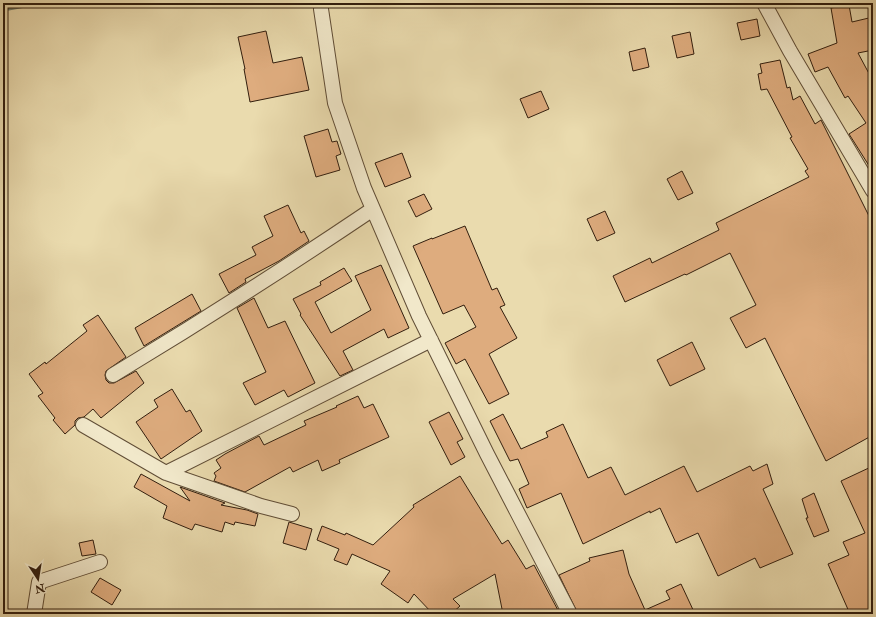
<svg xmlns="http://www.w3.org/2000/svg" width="876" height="617" viewBox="0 0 876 617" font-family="'IM FELL Double Pica',serif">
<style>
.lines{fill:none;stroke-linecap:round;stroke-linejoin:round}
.stream{stroke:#6f7c6f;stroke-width:5}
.building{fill:#deac7e;stroke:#321e0e}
.street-casing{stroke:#604d36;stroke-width:16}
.street{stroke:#f1e8ca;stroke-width:14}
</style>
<rect width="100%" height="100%" fill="#eadbae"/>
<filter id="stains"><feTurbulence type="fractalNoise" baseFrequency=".005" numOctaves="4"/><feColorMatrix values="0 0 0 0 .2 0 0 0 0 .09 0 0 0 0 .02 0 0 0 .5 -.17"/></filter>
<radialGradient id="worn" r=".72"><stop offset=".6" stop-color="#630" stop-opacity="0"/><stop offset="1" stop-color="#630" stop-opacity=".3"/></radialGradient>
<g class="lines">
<path class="stream" d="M3 9 36 3"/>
</g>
<path class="building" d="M849 5 852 22 873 17V50L858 53 873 81V172L849 134 866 123 848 96 845 98 828 67 815 72 808 54 837 43 831 8Z
M757 19 760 36 741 40 737 23Z
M266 31 273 63 302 57 309 90 250 102 244 69H245L238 37Z
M690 32 694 54 677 58 672 36Z
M645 48 649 67 633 71 629 52Z
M780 60 787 88 790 87 793 100 800 96 815 124 821 120 873 224V435L826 461 765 338 746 348 730 318 756 305 730 253 686 275 685 274 625 302 613 276 650 258 652 263 719 230 716 223 809 177 805 171 808 169 790 138 792 137 767 89 761 90 758 74 762 73 760 64Z
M541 91 549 109 528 118 520 99Z
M328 129 332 142 337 141 341 154 336 156 340 170 316 177 304 136Z
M402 153 411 177 385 187 375 163Z
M682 171 693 193 678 200 667 179Z
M424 194 432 209 416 217 408 201Z
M288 205 301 233 304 231 309 241 279 261 245 279 246 282 229 293 219 274 256 255 252 247 273 236 264 216Z
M605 211 615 233 597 241 587 219Z
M465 226 492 290 497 288 505 305 500 307 517 338 489 354 509 394 489 404 465 359 456 364 445 343 476 327 464 305 443 314 413 246 432 238V239Z
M381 265 409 328 388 338 384 329 343 351 353 370 340 376 300 315 301 314 293 299 321 285 320 282 344 268 352 281 315 302 331 333 371 310 355 276Z
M192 294 201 311 144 346 135 328Z
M254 298 268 328 285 321 315 383 288 397 284 390 255 405 243 383 266 372 237 308Z
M98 315 126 357 106 371 105 375 106 380 109 383H114L136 371 144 383 101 418 93 409 84 417 78 418 75 421V425L65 434 53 420 55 418 38 396 43 393 29 374 45 362 46 364 87 331 83 325Z
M692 342 705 369 670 386 657 360Z
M172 389 186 412 190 410 202 431 161 459 136 422 158 407 154 400Z
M358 396 364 408 373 404 389 437 339 460 340 463 322 471 318 460 293 472 290 467 245 492 214 481 216 476 214 473 221 468 216 460 225 454 259 436 264 445 306 425 304 421 337 407 336 406Z
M449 412 463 439 457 442 465 457 451 465 429 422Z
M503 414 521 449 548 437 546 432 563 424 588 478 611 467 625 495 684 466 697 492 750 466 753 471 767 464 773 484 763 489 793 554 760 568 755 558 718 576 698 533 676 543 660 508 650 513V511L583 544 561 493 527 508 519 489 529 484 518 459 510 461 490 421Z
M873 466V614H850L828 564 849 555 843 542 865 533 841 481Z
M141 474 190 501 180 487 225 503 221 505 247 510 258 514 255 526 235 522 234 525 225 522 222 532 195 524 192 530 163 518 167 506 134 487Z
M460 476 502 544 508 540 526 569 534 565 560 614H503L495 574 453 599 460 606 451 614H433L414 594 408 603 381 584 390 571 352 554 347 565 334 560 339 549 317 540 322 526 345 535 346 533 373 545 414 507 413 505Z
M814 493 829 531 814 537 806 518H808L802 499Z
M289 522 312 529 306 550 283 543Z
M93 540 96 554 82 556 79 543Z
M623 550 629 574 645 610 670 599 666 591 681 584 695 614H578L559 575 590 561 589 558Z
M100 578 121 590 112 605 91 592Z"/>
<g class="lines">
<defs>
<path id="street" d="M764 3 790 51 873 191
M321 9 335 103 364 188 419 316 487 454 570 614
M113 375C201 322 287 267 373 209
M83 425 166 473
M292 514 261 506 166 473 431 340
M34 614 39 582 100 562"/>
</defs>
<use href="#street" class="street-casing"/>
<use href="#street" class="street"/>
</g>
<rect width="876" height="617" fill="none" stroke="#eadbae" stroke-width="16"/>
<rect x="4" y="4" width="868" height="609" fill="none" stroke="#321e0e" stroke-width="2"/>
<rect x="8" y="8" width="860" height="601" fill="none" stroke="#321e0e"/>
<g transform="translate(38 579) rotate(168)" stroke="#f1e8ca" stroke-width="3" paint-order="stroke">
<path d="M0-3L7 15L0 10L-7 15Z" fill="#321e0e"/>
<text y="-6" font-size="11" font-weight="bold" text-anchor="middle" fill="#321e0e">N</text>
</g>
<rect width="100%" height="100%" filter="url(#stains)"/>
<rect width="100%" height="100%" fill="url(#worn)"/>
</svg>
